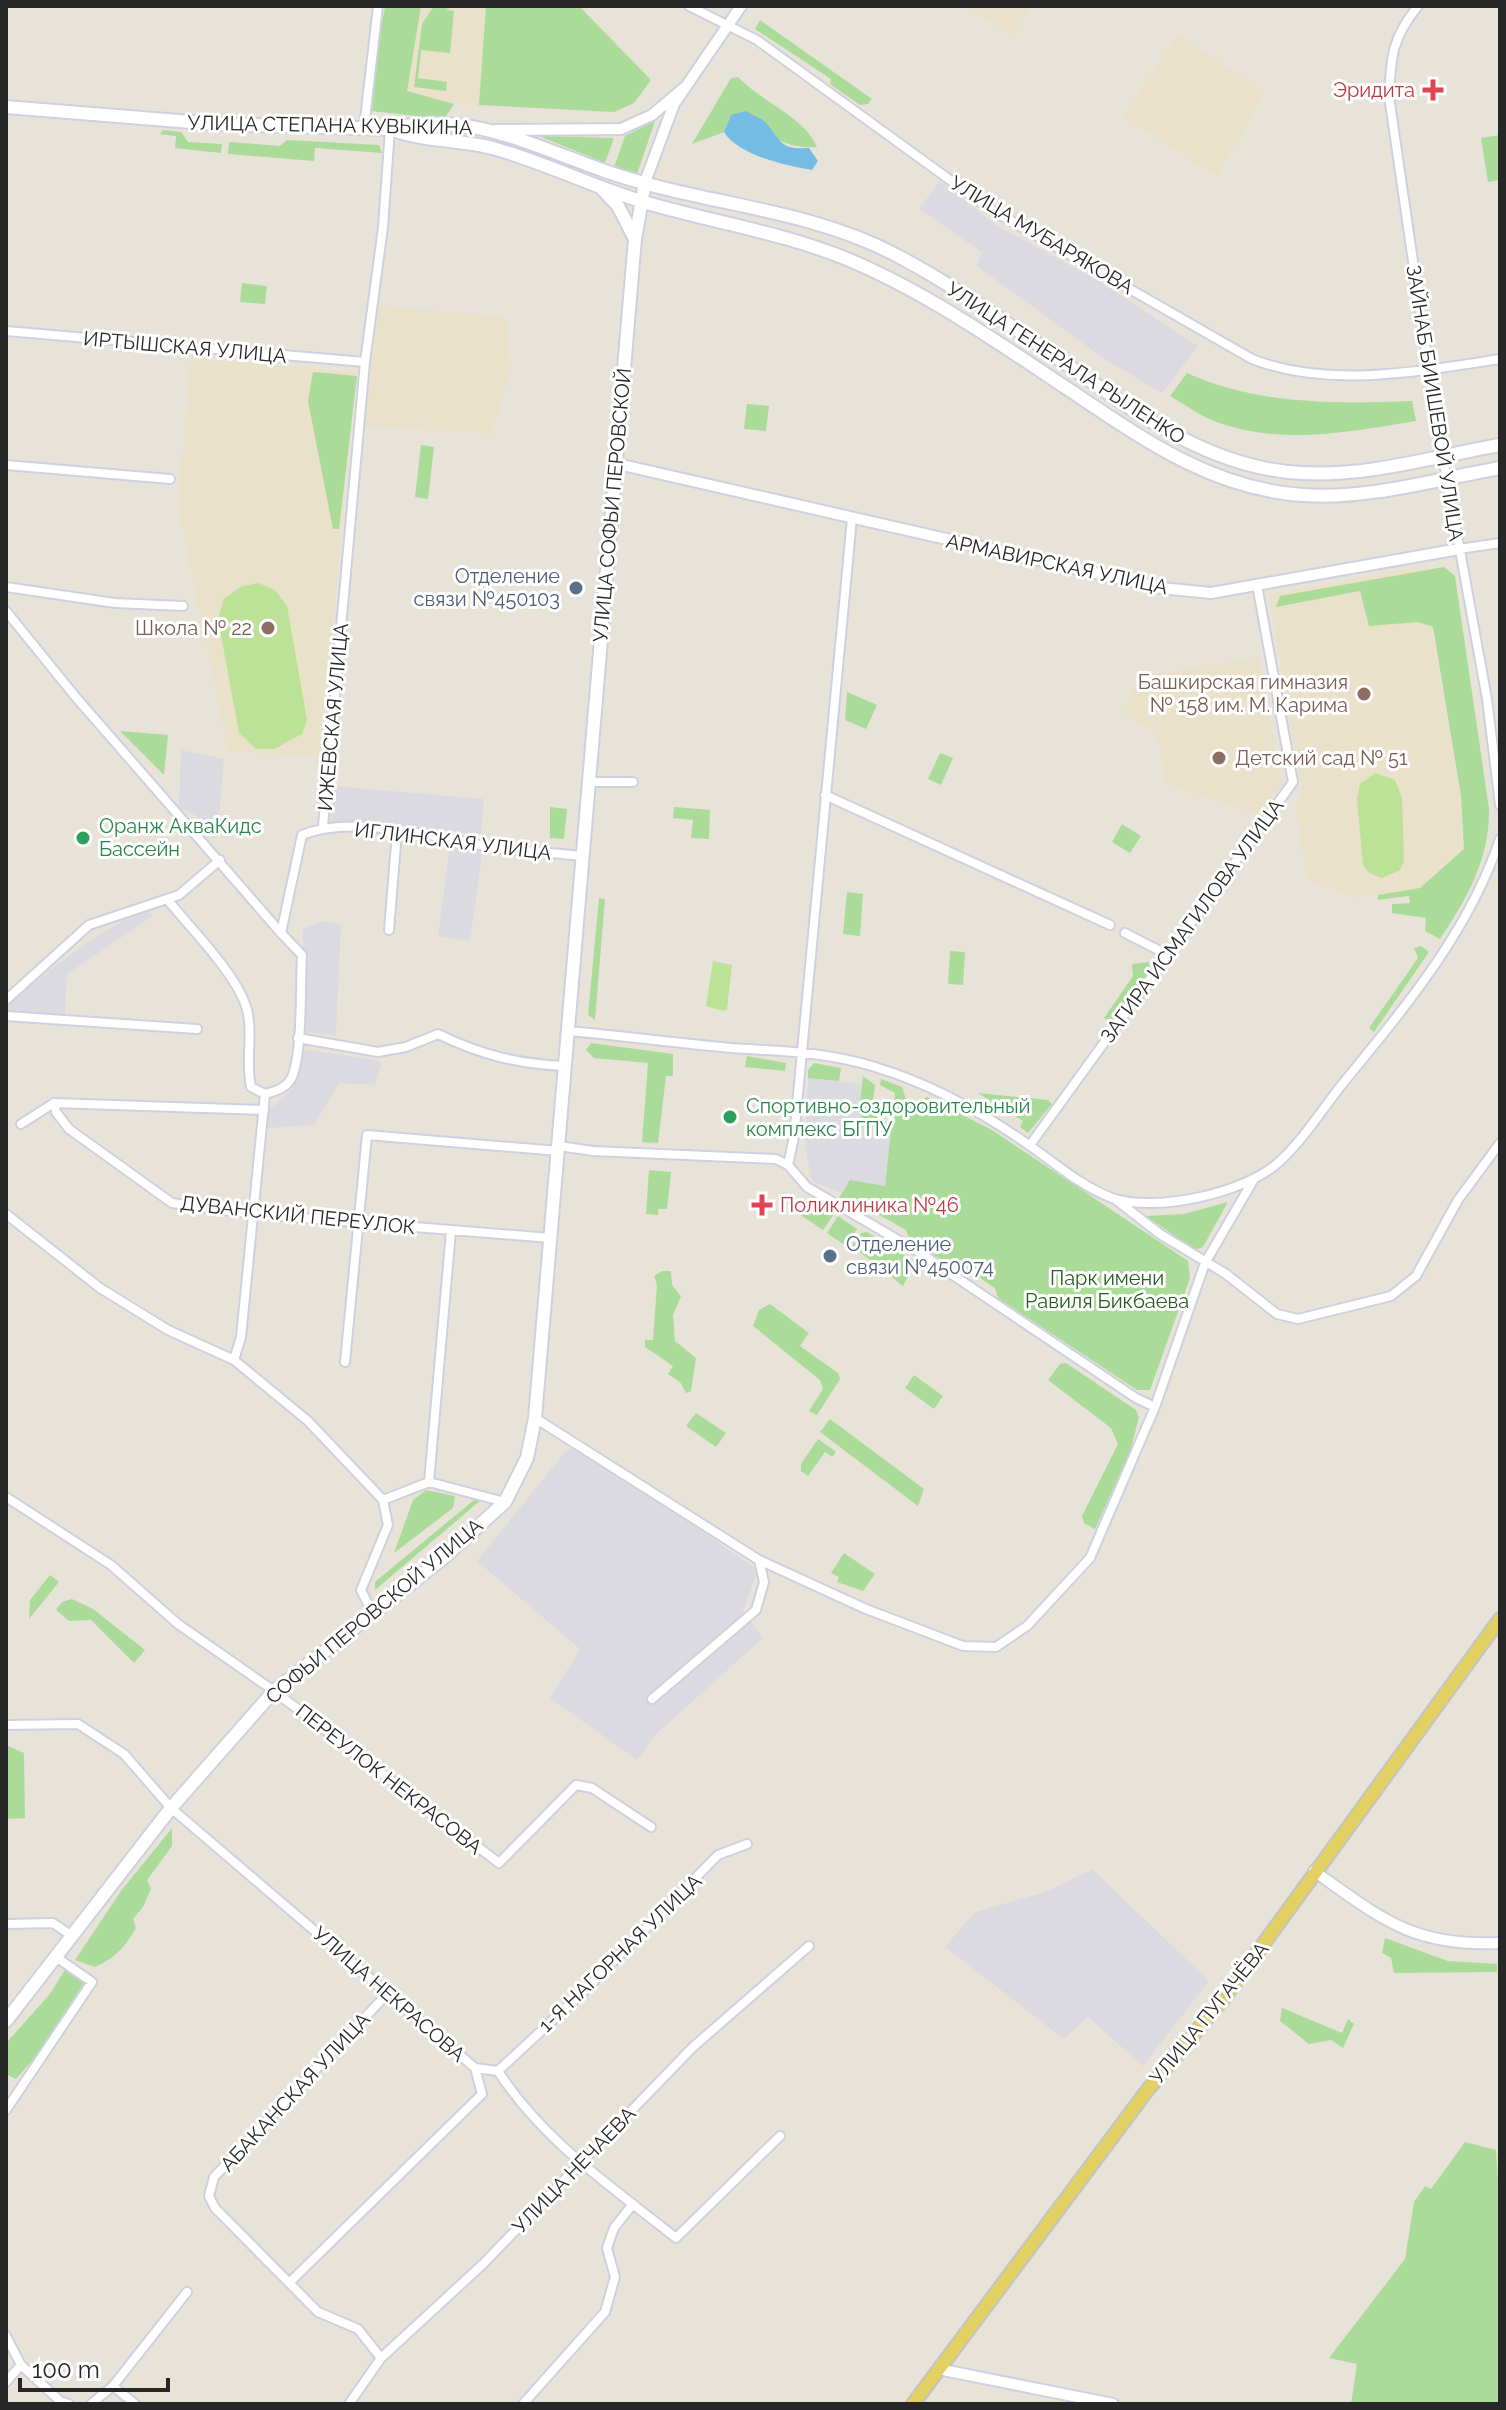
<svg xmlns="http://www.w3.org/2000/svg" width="1506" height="2410" viewBox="0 0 1506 2410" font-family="Raleway,sans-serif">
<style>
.industrial{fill:#dcdae1}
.education{fill:#e9e1c9}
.green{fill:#aadb99}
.pitch{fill:#bbe296}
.water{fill:#74bce3}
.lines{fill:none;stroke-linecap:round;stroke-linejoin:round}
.minor-casing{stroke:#cfd0df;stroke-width:12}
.tertiary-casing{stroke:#cfd0df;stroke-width:14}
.secondary-casing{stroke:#cfd0df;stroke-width:16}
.primary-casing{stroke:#c3c3c3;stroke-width:16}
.minor{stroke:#fff;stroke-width:8}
.tertiary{stroke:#fff;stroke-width:10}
.secondary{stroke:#fff;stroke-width:12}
.primary{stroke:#e3d063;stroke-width:12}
.minor-bridge-casing{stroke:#cfd0df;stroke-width:12;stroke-linecap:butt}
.minor-bridge{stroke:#fff;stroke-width:8}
.health-dot{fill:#e0444e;stroke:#fff;stroke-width:3}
.service-dot{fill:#5c6f8a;stroke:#fff;stroke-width:3}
.education-dot{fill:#8d6e63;stroke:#fff;stroke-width:3}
.leisure-dot{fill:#2e9e5b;stroke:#fff;stroke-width:3}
.labels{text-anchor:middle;stroke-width:6;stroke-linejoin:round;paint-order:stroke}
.health-label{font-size:20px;fill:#be3a42;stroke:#fff;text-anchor:end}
.street-label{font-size:20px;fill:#272727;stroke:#fff}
.service-label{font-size:20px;fill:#4e5e75;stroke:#fff;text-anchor:end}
.education-label{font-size:20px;fill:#785e54;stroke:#fff;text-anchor:end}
.leisure-label{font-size:20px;fill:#27864d;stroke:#fff;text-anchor:start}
.park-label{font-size:20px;fill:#265c1f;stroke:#fff}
</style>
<rect width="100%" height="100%" fill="#e8e3d9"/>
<path class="industrial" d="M940 181 996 225 1099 281 1198 346 1162 393 1106 360 977 266 982 252 919 209Z
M181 750 224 759 219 814 210 823 179 807Z
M333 786 484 799 481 834 331 822Z
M450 843 483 849 470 941 438 936Z
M146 908 153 916 67 974 65 1015 6 1012V1004L90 940Z
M325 921 341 925 336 1035 304 1032 303 928Z
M300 1049 377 1060 381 1064 375 1085 339 1083 314 1125 268 1128V1111L294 1087Z
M808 1078 861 1084 859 1110 862 1118 892 1122 885 1186 850 1181 841 1193 812 1181 805 1146Z
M579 1447 758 1570 743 1611 763 1638 655 1735 637 1760 550 1698 580 1649 477 1561 565 1452Z
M1092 1869 1209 1981 1143 2066 1088 2017 1064 2039 945 1947 975 1912 1048 1891Z"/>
<path class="education" d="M395 6H579L651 80 634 103 614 112 375 100Z
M966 6H1032L1013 36Z
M1177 34 1266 92 1217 176 1124 117Z
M378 305 506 317 511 370 492 434 365 426Z
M191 358 356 372 321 757 228 751 178 506Z
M1420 566 1460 797 1463 849 1420 888 1357 898 1307 880 1295 802 1302 792 1269 595Z
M1258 657 1282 784 1258 814 1166 784 1156 732 1123 714 1141 677Z"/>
<path class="green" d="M421 6 407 91 454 104 444 119 371 111 375 58 385 7Z
M434 6H448L447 10 454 11 450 53 421 50 418 78 447 82 446 91 414 87 422 24Z
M486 6H579L651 80 634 103 614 112 479 105Z
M760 20 872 99 868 104 860 105 830 84 831 79 755 29Z
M738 77C760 101 805 117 817 147 784 150 760 130 731 115L724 132 692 144 731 78Z
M655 121 637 174 614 167 625 136Z
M163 130 181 132 188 142 222 144 221 153 175 148 176 136 160 134Z
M1500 135V180L1488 182 1481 138Z
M539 136 614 138 605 163Z
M287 140 379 145 382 153 315 148 314 161 228 154 229 142 280 146Z
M242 283 267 286 265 304 240 302Z
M313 372 357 376 339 529H333L308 401Z
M1187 373C1258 405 1335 404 1412 401L1416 421C1348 432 1280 446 1214 421 1199 415 1184 404 1170 396Z
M747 404 769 406 766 431 744 429Z
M421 445 434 447 428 499 415 497Z
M1444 567 1455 576 1489 809C1490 858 1467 899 1440 939L1425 931 1426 918 1392 913V904L1410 903 1409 896 1378 900V895L1420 888 1464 849 1461 796 1433 627 1418 622 1369 626 1360 591 1276 607 1280 596Z
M847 692 877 705 866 729 845 720Z
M120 731 168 735 164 775Z
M940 753 953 758 941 785 928 779Z
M550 807 567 809 564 839 550 838Z
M674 807 710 810 709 839 691 838 693 820 673 818Z
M1122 824 1141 836 1130 853 1112 842Z
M847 892 863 894 860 936 843 934Z
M599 898 605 899 595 1020 588 1015Z
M1421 946 1429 952 1374 1032 1369 1028 1418 958 1414 948Z
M950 951 965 952 963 985 948 984Z
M1149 962 1150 970 1113 1024 1104 1018 1133 976 1132 964Z
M591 1043 673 1054V1076H666L658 1143 642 1142 648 1063 594 1058 586 1050Z
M747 1056 786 1063 785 1071 745 1067Z
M814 1063 841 1068 839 1081 808 1078V1070Z
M863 1076 875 1085 873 1102 878 1103 876 1120 862 1118 859 1110Z
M881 1079 902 1087 906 1099 917 1102 927 1097 992 1130 1188 1261 1190 1278 1150 1390H1137L998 1298 995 1288 956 1262 947 1263 909 1239 906 1230 860 1204 846 1207 837 1201 850 1180 885 1186 895 1093 880 1085Z
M978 1093 1048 1100 1052 1104 1028 1133 1020 1127 1023 1121Z
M649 1170 671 1172 667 1209H658V1215L646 1214Z
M815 1201 834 1214 823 1230 799 1214 806 1205Z
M1228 1202 1203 1247 1195 1250 1146 1216 1184 1214Z
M838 1216 857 1229 846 1246 827 1233Z
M867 1232 915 1262 903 1286 852 1246 861 1233Z
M662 1271H671L672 1285 681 1296 673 1315 675 1341 696 1358 691 1391 686 1393 680 1382 668 1374 673 1366 645 1347V1340H653L657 1285 654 1276Z
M770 1304 809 1333 800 1346 838 1373 840 1379 817 1415 809 1411 823 1389 820 1380 753 1326 759 1310Z
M1066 1363 1136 1410 1139 1417 1130 1452 1095 1529 1084 1523 1082 1516 1118 1444 1111 1428 1048 1380 1060 1364Z
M914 1375 943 1396 934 1409 905 1388Z
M696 1413 726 1433 716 1447 686 1426Z
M830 1419 924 1489 918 1506 820 1432Z
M818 1439 836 1452 832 1457 825 1452 808 1476 801 1471V1464Z
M426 1490 455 1496 453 1508 394 1553 413 1500Z
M474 1500H481L375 1590V1582Z
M844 1553 875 1574 863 1591 837 1582 839 1577 831 1573Z
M50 1575 59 1582 29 1619 30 1600Z
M72 1599 93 1609 145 1650 134 1663 91 1620 69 1621 56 1610 62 1602Z
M6 1745 24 1753 25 1818 6 1819Z
M172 1828V1846L147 1880 151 1889 143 1907 133 1919 136 1928C126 1946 114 1959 95 1967L75 1960 121 1891Z
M1385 1938 1448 1961 1497 1964V1972L1394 1973 1391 1958 1382 1953Z
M66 1968 84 1983 37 2055 16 2079 6 2074V2043L50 1994Z
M1282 2008 1342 2033 1348 2019 1354 2024 1343 2048 1331 2040 1309 2044 1280 2021Z
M1465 2142 1496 2150 1500 2216V2404H1351L1357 2364 1329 2358 1405 2259 1414 2202 1425 2186 1431 2189Z"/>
<path class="pitch" d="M258 583 275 590 287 606 307 720 302 734 274 749H256L239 733 218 619 224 599 240 587Z
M1375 773 1395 780 1402 798 1404 861 1400 870 1382 878 1369 873 1363 865 1357 799 1360 784Z
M713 961 732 965 727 1009 723 1011 706 1006Z"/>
<path class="water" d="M746 111C752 115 764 119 768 125 782 143 782 150 809 148L818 161 812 170C786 166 738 155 724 132L731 115Z"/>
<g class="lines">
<defs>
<path id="minor" d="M689 6 757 40 990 209 1252 359C1328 389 1422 371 1500 359
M1418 6C1392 38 1391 56 1389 96L1435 413
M364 128 378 6
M6 331 365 362
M6 465 170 479
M1453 512 1487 699 1500 805
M1459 549 1500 543
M6 587 115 603 183 606
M6 611 74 695 281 933
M590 782H633
M825 795 1110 925
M323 826 365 362 383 227 390 129
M167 899C190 928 234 971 246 1006 254 1032 245 1061 251 1087L265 1094
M389 930 397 832
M1125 933 1166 954
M6 1000 89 925 179 895 220 860
M6 1016 197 1029
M569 1031C623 1036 677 1043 731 1048 780 1051 828 1052 875 1067 928 1083 980 1111 1026 1143 1054 1162 1080 1186 1112 1198 1156 1213 1245 1193 1279 1162 1304 1139 1323 1108 1344 1082 1406 1006 1468 933 1500 839
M298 1038 378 1052 406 1047 438 1034C481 1055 518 1064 565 1066
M264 1110 54 1103 56 1112 69 1129 172 1203 254 1214 551 1238
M21 1124 54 1103
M1030 1145 1293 782 1257 585
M559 1146 593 1151 776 1159 788 1165 807 1187 917 1251 1136 1398 1155 1407
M788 1165 794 1137 852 518
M1115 1199 1160 1234 1226 1274 1277 1314 1298 1319 1391 1296 1416 1276 1458 1200 1500 1143
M6 1214 100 1288 168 1330 234 1360 308 1421 383 1500 388 1525 361 1590 373 1614
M234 1360 241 1337 265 1094C276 1091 287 1088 292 1077 303 1050 300 986 302 955L281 933 302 835C354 813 442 839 497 848 526 852 555 853 583 856
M345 1362 367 1135 559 1151
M535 1418 759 1560 764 1582 756 1610 652 1699
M429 1482 505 1502
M6 1497 111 1565 178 1624 274 1691 499 1863 576 1785 592 1788 651 1827
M383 1500 429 1482 451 1231
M759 1560 866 1609 963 1646 996 1647 1027 1626 1090 1558 1155 1407 1205 1263 1254 1179
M6 1725 78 1724 124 1754 171 1808 475 2068 498 2071C543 2141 611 2186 676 2238L780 2136
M6 1924 53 1923 72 1936
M498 2071 584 1991 718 1855 747 1844
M6 2110 92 1982 56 1957
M289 2283 482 2094 475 2068
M6 2336 21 2365 60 2401 69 2404
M381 2358 358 2329 318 2312 215 2208 209 2196 214 2177 388 1993
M6 2382 21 2365
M113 2386 135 2404
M91 2404 113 2386 187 2292
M349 2404 381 2358 483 2264 693 2047 809 1946
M523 2404 605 2312 615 2277 607 2248 614 2228 633 2204"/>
<path id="tertiary" d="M496 130 621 129 652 115 685 87
M645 182 674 104 741 6
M618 464 1161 588 1211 593 1459 549
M1314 1871C1382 1919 1413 1947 1500 1943
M938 2369 1113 2404"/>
<path id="secondary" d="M6 107 216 124 390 129C469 110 533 146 605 171 701 205 805 207 896 255 949 283 1000 318 1049 352 1126 405 1205 469 1302 473 1368 477 1436 456 1500 445
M390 129C424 142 460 139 496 149 546 163 593 187 644 202 711 222 781 232 847 259 924 291 996 341 1065 387 1140 437 1210 489 1303 495 1367 500 1437 479 1500 468
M601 188 618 206 635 239
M6 2021 171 1808 274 1691 442 1559 505 1502 527 1458 535 1418 635 239 645 182"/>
<path id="primary" d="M913 2404 1146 2092 1224 1998 1500 1619"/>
</defs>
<use href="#minor" class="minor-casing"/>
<use href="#tertiary" class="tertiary-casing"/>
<use href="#secondary" class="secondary-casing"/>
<use href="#primary" class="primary-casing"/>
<use href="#minor" class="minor"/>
<use href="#tertiary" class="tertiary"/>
<use href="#secondary" class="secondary"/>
<use href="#primary" class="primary"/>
<defs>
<path id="minor-bridge" d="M1435 413 1453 512"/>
</defs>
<use href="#minor-bridge" class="minor-bridge-casing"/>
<use href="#minor-bridge" class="minor-bridge"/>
</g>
<g class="health-dot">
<path d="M1429 78h8v8h8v8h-8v8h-8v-8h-8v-8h8z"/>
<path d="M758 1193h8v8h8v8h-8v8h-8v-8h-8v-8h8z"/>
</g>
<g class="service-dot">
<circle cx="576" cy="588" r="8"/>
<circle cx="830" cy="1256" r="8"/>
</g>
<g class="education-dot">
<circle cx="268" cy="628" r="8"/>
<circle cx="1364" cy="694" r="8"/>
<circle cx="1219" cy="758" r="8"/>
</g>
<g class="leisure-dot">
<circle cx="83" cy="838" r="8"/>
<circle cx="730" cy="1117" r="8"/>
</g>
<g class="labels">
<g class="health-label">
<text x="1415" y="97">Эридита</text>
<text x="780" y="1212" text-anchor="start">Поликлиника №46</text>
</g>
<g class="street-label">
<text transform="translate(330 125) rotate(1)" y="7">УЛИЦА СТЕПАНА КУВЫКИНА</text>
<text transform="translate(1042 235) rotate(31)" y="7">УЛИЦА МУБАРЯКОВА</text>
<text transform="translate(185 347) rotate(5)" y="7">ИРТЫШСКАЯ УЛИЦА</text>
<text transform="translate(1066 363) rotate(33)" y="7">УЛИЦА ГЕНЕРАЛА РЫЛЕНКО</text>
<text transform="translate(1435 403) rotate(81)" y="7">ЗАЙНАБ БИИШЕВОЙ УЛИЦА</text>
<text transform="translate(612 505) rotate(-85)" y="7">УЛИЦА СОФЬИ ПЕРОВСКОЙ</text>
<text transform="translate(1057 564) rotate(12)" y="7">АРМАВИРСКАЯ УЛИЦА</text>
<text transform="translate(333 717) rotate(-85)" y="7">ИЖЕВСКАЯ УЛИЦА</text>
<text transform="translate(453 841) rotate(7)" y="7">ИГЛИНСКАЯ УЛИЦА</text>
<text transform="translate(1192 921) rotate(-54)" y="7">ЗАГИРА ИСМАГИЛОВА УЛИЦА</text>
<text transform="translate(298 1215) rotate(6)" y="7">ДУВАНСКИЙ ПЕРЕУЛОК</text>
<text transform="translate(374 1611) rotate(-40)" y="7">СОФЬИ ПЕРОВСКОЙ УЛИЦА</text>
<text transform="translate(389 1779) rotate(38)" y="7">ПЕРЕУЛОК НЕКРАСОВА</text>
<text transform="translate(620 1953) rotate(-44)" y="7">1-Я НАГОРНАЯ УЛИЦА</text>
<text transform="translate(389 1994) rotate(41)" y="7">УЛИЦА НЕКРАСОВА</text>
<text transform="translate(1209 2013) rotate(-51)" y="7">УЛИЦА ПУГАЧЁВА</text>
<text transform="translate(295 2092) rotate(-47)" y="7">АБАКАНСКАЯ УЛИЦА</text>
<text transform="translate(574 2170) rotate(-46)" y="7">УЛИЦА НЕЧАЕВА</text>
</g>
<g class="service-label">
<text x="560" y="583">Отделение<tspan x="560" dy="23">связи №450103</tspan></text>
<text x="846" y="1251" text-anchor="start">Отделение<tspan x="846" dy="23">связи №450074</tspan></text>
</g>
<g class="education-label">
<text x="252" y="635">Школа № 22</text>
<text x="1348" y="689">Башкирская гимназия<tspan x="1348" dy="23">№ 158 им. М. Карима</tspan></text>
<text x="1235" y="765" text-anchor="start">Детский сад № 51</text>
</g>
<g class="leisure-label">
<text x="99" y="833">Оранж АкваКидс<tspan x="99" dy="23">Бассейн</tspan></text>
<text x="746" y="1113">Спортивно-оздоровительный<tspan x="746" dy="23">комплекс БГПУ</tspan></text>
</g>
<g class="park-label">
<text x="1107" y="1285">Парк имени<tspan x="1107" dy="23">Равиля Бикбаева</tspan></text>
</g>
</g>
<rect width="1506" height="2410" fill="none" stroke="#272727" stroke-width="16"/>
<path d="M20 2378v12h148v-12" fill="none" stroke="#272727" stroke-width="4"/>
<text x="32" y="2378" font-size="24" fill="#272727" stroke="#ffffff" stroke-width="6" paint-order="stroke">100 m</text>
</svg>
